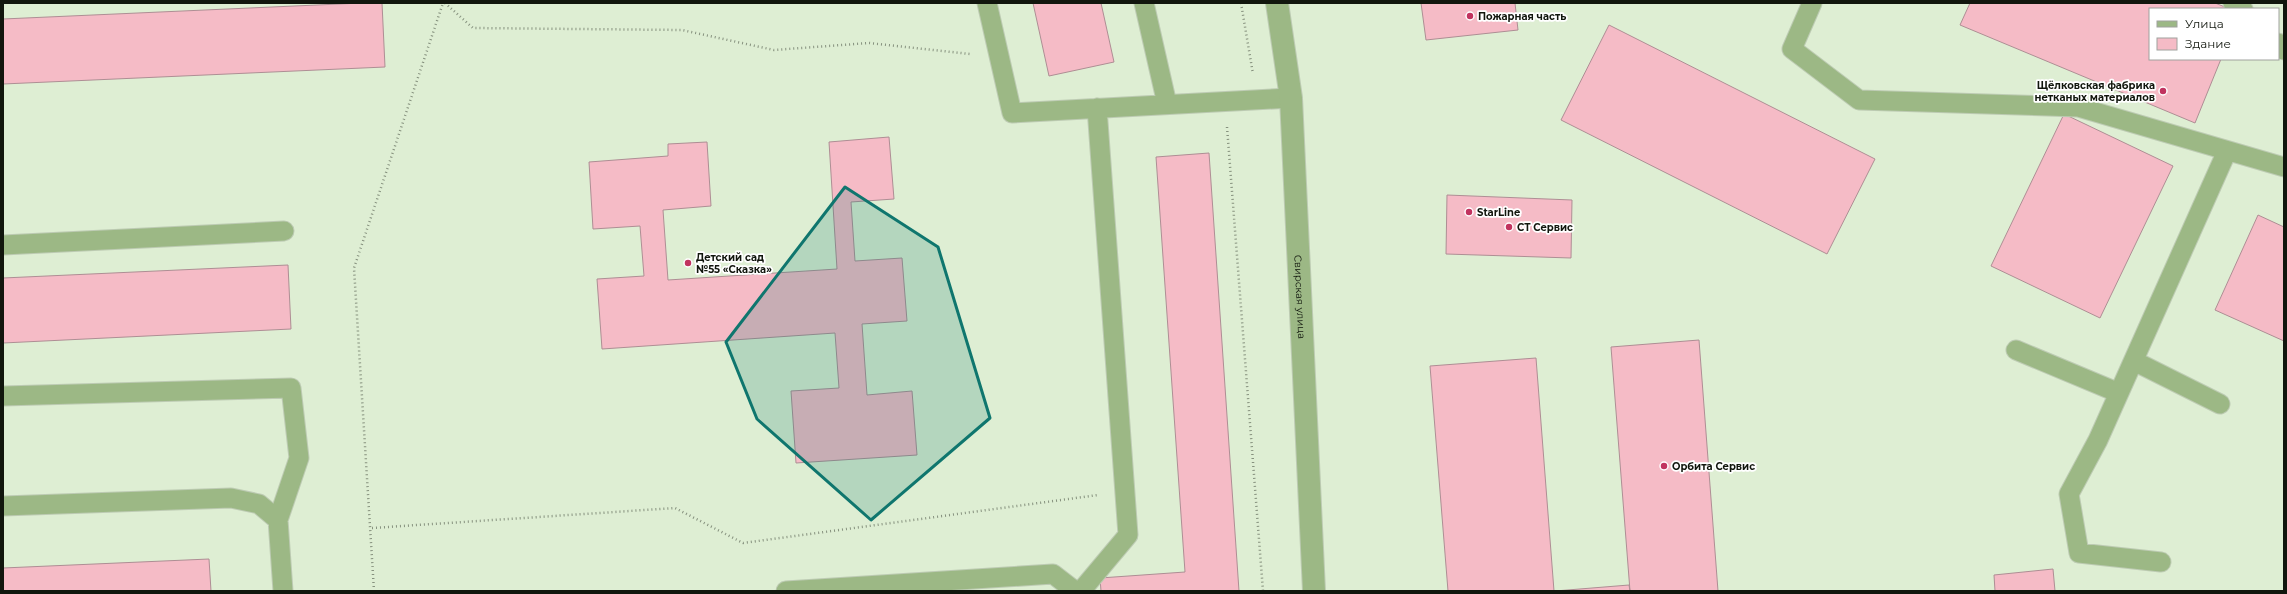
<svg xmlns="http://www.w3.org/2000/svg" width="2287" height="594" viewBox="0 0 2287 594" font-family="Montserrat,sans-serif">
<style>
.building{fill:#f5bbc6;stroke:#ae8e94}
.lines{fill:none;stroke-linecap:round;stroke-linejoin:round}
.service-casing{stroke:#bdcbb3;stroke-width:21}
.minor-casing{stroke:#bdcbb3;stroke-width:24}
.path{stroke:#86917e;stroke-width:2.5;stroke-dasharray:1 3;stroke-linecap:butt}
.service{stroke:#9cb885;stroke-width:19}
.minor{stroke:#9cb885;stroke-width:22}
.marked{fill:#0f766e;fill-opacity:0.2;stroke:#0f766e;stroke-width:3;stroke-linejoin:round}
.poi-dot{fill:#c1335f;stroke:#fff;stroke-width:1.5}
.labels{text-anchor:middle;stroke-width:3.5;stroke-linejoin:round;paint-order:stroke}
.poi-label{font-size:10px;font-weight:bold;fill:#11160d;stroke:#fff;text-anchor:start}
.street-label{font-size:10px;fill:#11160d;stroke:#fff}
</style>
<rect width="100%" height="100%" fill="#deeed3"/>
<path class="building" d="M362 3H382L385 67 3 84V19Z
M1033 3H1101L1114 62 1049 76Z
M1421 3H1515L1518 30 1426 40Z
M1970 3H2215L2230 9H2150V59H2221L2195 123 1960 25Z
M1609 25 1875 159 1827 254 1561 120Z
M2064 114 2173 166 2100 318 1991 266Z
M889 137 894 199 851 202 855 261 902 258 907 321 862 324 867 395 912 391 917 455 796 463 791 391 839 388 835 333 602 349 597 279 644 276 640 226 593 229 589 162 668 156V144L707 142 711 206 663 210 668 280 837 269 829 142Z
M1209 153 1239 591H1101L1100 578 1185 572 1156 157Z
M1447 195 1572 200 1571 258 1446 254Z
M2258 215 2284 227V341L2215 310Z
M288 265 291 329 3 343V278Z
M1699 340 1718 591H1630L1611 347Z
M1536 358 1554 591H1448L1430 366Z
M209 559 211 591H3V568Z
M2053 569 2055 591H1995L1994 575Z
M1629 585 1630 591H1555Z"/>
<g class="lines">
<defs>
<path id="service" d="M987 3 1012 113 1291 98
M1144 3 1167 104
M1812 3 1792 49 1859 100 2078 107 2284 167
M2233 3 2243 9
M2278 43 2284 50
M3 245 284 231
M2016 350 2119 393
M2134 361 2220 404
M3 396 291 388 299 458 278 520
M3 506 231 498 259 504 278 520 283 591
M2161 562 2079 553 2069 494 2098 440 2227 151
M786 591 1053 574 1075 591
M1081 591 1128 535 1097 108"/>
<g id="minor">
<path id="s1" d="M1277 3 1291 98 1314 591"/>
</g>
</defs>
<use href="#service" class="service-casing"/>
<use href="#minor" class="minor-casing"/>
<path class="path" d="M445 3 473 28 682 30 774 50 869 43 970 54
M1241 3 1253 74
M1227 127 1263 591
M372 528 675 508 743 543 1098 495
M374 591 354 268 443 3"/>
<use href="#service" class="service"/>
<use href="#minor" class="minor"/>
</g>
<path class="marked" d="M845 187 938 247 990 418 871 520 757 419 726 342Z"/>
<g class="poi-dot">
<circle cx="1470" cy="16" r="4"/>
<circle cx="2163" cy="91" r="4"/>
<circle cx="1469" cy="212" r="4"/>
<circle cx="1509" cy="227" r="4"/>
<circle cx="688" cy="263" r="4"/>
<circle cx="1664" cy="466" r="4"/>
</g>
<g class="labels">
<g class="poi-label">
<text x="1478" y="20">Пожарная часть</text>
<text x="2155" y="89" text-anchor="end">Щёлковская фабрика<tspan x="2155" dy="12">нетканых материалов</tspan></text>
<text x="1477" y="216">StarLine</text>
<text x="1517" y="231">СТ Сервис</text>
<text x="696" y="261">Детский сад<tspan x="696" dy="12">№55 «Сказка»</tspan></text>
<text x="1672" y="470">Орбита Сервис</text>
</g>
<g class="street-label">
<text dy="4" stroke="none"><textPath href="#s1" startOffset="295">Свирская улица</textPath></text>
</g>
</g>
<rect width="2287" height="594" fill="none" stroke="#11160d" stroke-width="8"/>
<rect x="2149" y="8" width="130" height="52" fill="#ffffff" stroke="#a0a29e"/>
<rect x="2157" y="21" width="20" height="6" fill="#9cb885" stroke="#a0a29e"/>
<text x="2185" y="28" font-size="12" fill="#11160d">Улица</text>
<rect x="2157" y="38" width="20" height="12" fill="#f5bbc6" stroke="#a0a29e"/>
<text x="2185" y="48" font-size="12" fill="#11160d">Здание</text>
</svg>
